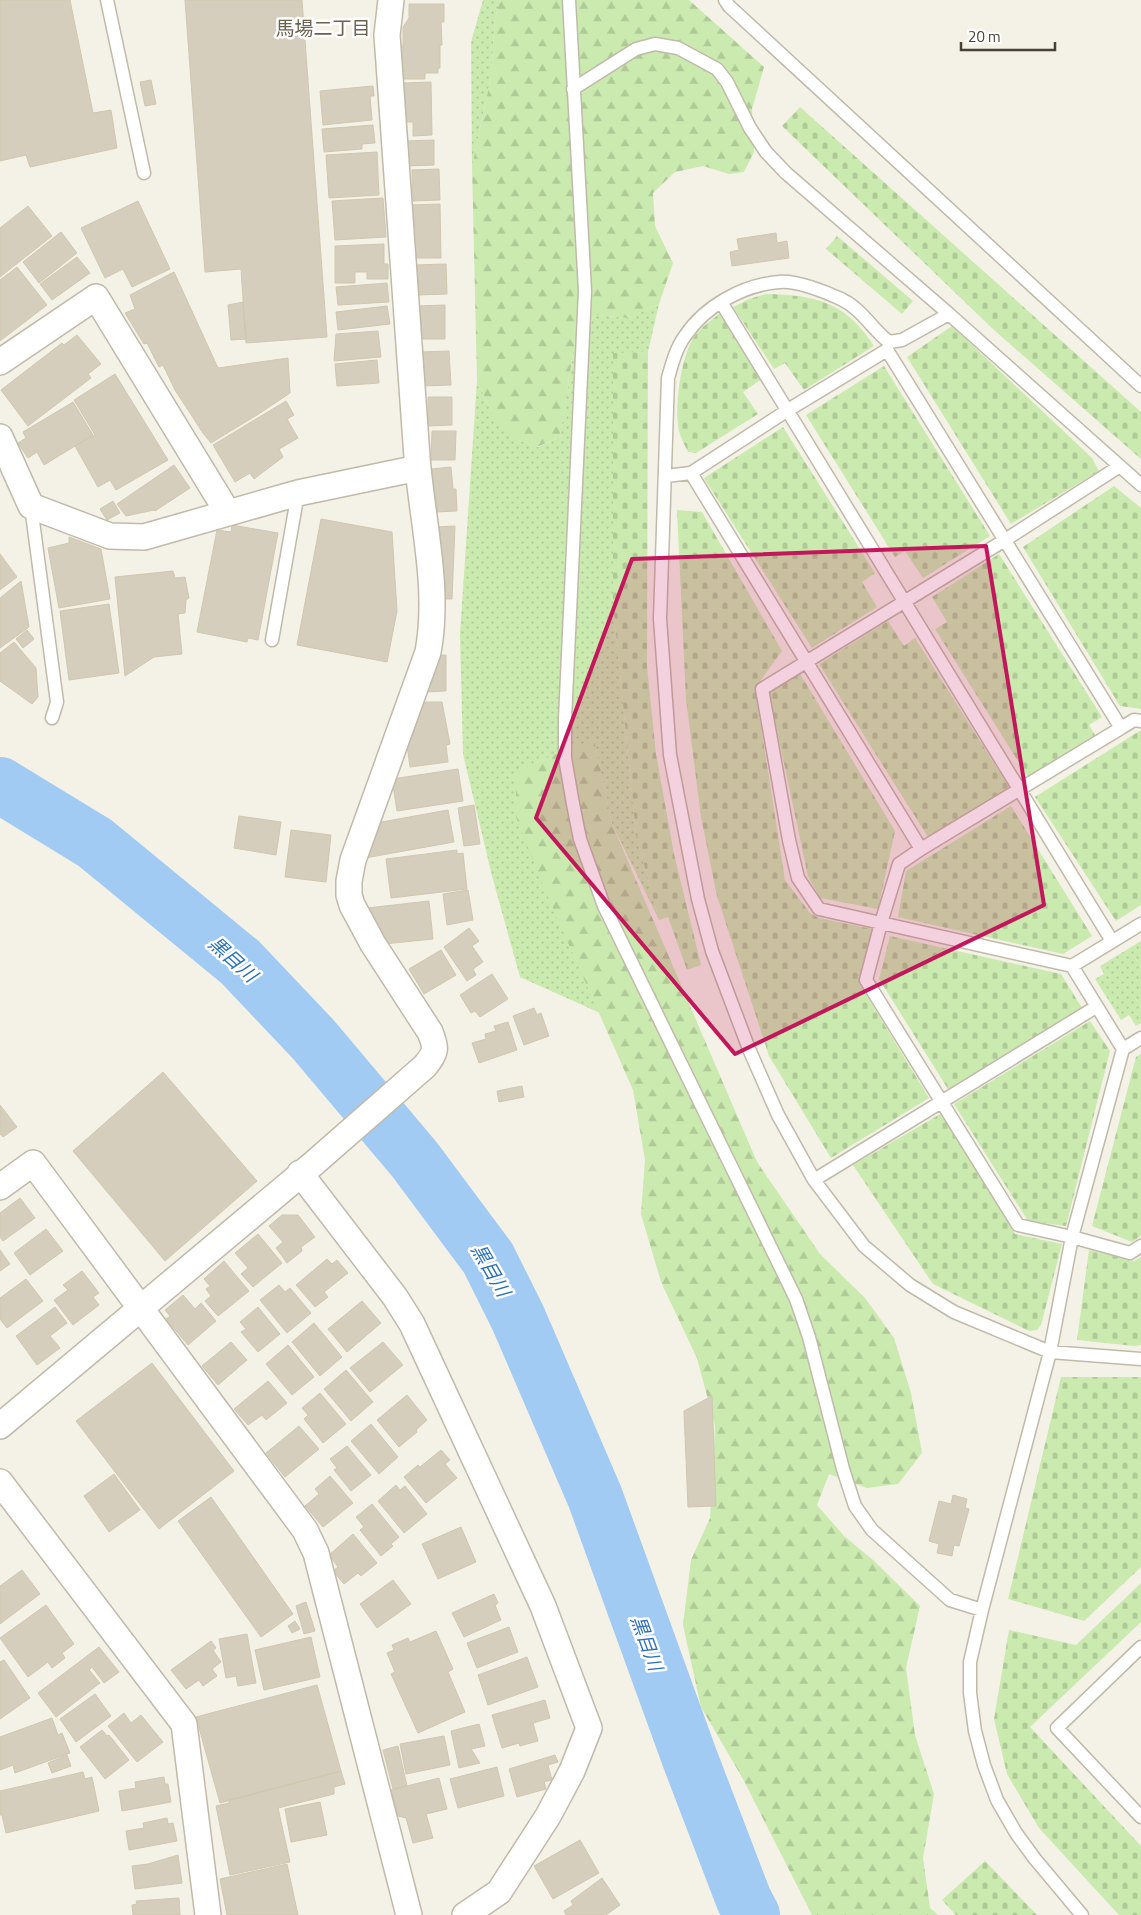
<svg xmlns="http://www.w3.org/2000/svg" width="1141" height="1915" viewBox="0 0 1141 1915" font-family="'Titillium Web','Noto Sans JP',sans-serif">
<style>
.grass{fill:url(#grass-dots)}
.forest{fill:url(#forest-firs)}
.cemetery{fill:url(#cemetery-stones)}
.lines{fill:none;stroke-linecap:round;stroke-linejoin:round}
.river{stroke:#a1cbf3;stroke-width:56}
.building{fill:#d6cebc;stroke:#d1c7af}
.lane-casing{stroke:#c0baa9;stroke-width:15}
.street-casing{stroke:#c0baa9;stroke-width:28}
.lane{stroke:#fff;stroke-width:12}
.street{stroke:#fff;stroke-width:25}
.marked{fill:#c2185b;fill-opacity:0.2;stroke:#c2185b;stroke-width:4;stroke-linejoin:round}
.labels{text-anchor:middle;stroke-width:5;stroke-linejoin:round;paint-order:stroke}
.neighbourhood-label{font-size:19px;fill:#6b614d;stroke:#fff}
.water-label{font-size:19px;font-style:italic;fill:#2b71b8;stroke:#fff}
</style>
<defs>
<pattern id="grass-dots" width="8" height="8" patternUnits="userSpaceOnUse" patternTransform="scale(1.25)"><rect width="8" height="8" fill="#caeaaf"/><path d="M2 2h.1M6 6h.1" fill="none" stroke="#afca97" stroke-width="1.8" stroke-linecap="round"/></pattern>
<pattern id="forest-firs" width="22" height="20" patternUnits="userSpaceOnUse" patternTransform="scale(1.25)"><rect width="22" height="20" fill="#caeaaf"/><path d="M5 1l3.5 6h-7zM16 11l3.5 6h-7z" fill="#afca97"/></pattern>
<pattern id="cemetery-stones" width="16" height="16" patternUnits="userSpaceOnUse" patternTransform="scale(1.25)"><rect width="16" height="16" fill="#caeaaf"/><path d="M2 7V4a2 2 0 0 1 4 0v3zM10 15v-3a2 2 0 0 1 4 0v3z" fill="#afca97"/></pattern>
</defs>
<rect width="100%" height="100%" fill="#f4f1e7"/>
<path class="grass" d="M483 0H500L495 19 491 77 472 166 471 42Z
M659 304 648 352 613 354V603L636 835 659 920 612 824 594 740 534 763 516 774 584 978 600 1013 520 977 492 876 463 754 460 634 477 380 492 413 519 440 538 447 560 437 575 340 595 315 628 318Z
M1141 941V1023L1136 1026 1129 1015 1121 1020 1095 979 1104 974 1100 966Z"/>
<path class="forest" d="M500 0H689L764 67 752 109 754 152 744 172 729 174 703 166 675 172 653 193 655 226 673 263 659 304 628 318 595 315 575 340 560 437 537 447 519 440 502 425 492 413 477 380 472 166 491 77 495 19Z
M594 739 612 824 757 1162 820 1254 865 1298 894 1338 911 1393 922 1453 898 1484 867 1488 829 1474 817 1505 844 1536 873 1560 920 1606 906 1668 915 1735 934 1794 923 1858 930 1908 938 1915H812L743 1779 701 1707 683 1625 691 1560 710 1518 715 1426 697 1358 661 1282 641 1214 645 1160 633 1090 550 902 516 817V773L534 763Z"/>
<path class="cemetery" d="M800 107 1141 412V459L994 330 782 126Z
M837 236 913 301 902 314 826 249Z
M766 294C816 295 846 302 874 346L804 390 785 363 774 369 733 307 749 299Z
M720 313 762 379 743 392 758 414 696 453 688 452C685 446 681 438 679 431 674 408 681 356 694 337 701 327 711 321 720 313Z
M952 326 1092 458 1099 471 1011 524 907 357Z
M648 352 647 667 656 754 674 854 701 965 687 970 668 917 659 920 636 835 613 603V353Z
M884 366 990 536 923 578 905 551 895 557 806 415Z
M783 427 875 573 862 582 877 607 812 648 704 478Z
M1114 486 1141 508V709L1120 706 1023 547Z
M677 510 702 512 782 651 755 688 785 880 810 913 819 918 872 929 859 983 929 1098 831 1158 769 1056 717 896 701 817 686 699Z
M999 554 1102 717 1089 725 1095 735 1028 777 935 629 947 622 932 597Z
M888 621 904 646 915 638 1009 787 928 837 819 664Z
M799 672 895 831 878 909 820 898 808 876 769 693Z
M1141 730V905L1116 921 1035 797Z
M1011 806 1092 936 1063 954 898 917 906 871Z
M890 936 1061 974 1082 1008 948 1089 879 979Z
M1090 1021 1110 1051 1066 1226 1028 1221 954 1104Z
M1141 1054V1236L1132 1242 1092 1226 1136 1057Z
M942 1113 1015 1234 1062 1244 1041 1325 1037 1330 1029 1331 933 1284 853 1165Z
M1089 1250 1134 1261 1141 1257V1345L1135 1346 1077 1340Z
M1061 1377H1141V1567L1084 1621 1008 1599Z
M1141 1583V1622L1030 1727 1141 1846V1915H1119L1039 1828 1007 1774 994 1719 1009 1630 1076 1645Z
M985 1861 1037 1915H956L942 1900Z"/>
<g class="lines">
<path class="river" d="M0 785 95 843 240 962 313 1039 415 1160 488 1258 518 1318 595 1497 690 1759 744 1900 752 1915"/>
</g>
<path class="building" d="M0 0H70L93 113 111 110 117 148 30 167 26 155 0 161Z
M185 0H302L327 337 246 343 241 269 205 272Z
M409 4H444V22H441L442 45H440V68H438V73H425V79H401V49L403 45V27L409 18Z
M151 80 156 104 145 106 140 82Z
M431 82 432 135 413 136V122H404L403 83Z
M373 86 374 96H370L372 120 323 125 320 91Z
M373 125 375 143 362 144V149L324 152 322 129Z
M434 140V165L404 166V141Z
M377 152 379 195 329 198 326 155Z
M439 169 440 200 413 201 412 170Z
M383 198 386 237 335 240 332 201Z
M138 201 170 269 132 287 123 269 105 278 81 228Z
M440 204 441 258H411L410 205Z
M28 206 52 236 0 277V228Z
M61 232 77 253 39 283 23 262Z
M776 233 777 243 787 241 789 258 732 266 730 252 739 250 737 239Z
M384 244V264H388V279H367V272H355V283H335V246Z
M77 257 90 273 52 300 40 284Z
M446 264 447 294 416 295 414 265Z
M17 267 47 305 0 341V280Z
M174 272 218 368 288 358 290 393 257 415 211 443 203 433 175 390 163 365 159 367 147 343 144 344 125 313 135 309 130 295Z
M387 283 389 302 338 305 336 287Z
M243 302 246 339 231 340 228 305Z
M445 305V339H418V306Z
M387 306 390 324 338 330 336 312Z
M378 331 381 357 334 361 336 334Z
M77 335 101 364 88 374 91 378 28 426 1 390 62 343 64 345Z
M449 351 451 385 422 386 420 352Z
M377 360 379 383 337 386 335 364Z
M115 374 168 460 116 490 110 480 98 487 75 446 95 435 74 400Z
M428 397H452V425L428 426Z
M286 401 294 415 287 419 298 438 279 449 283 457 254 479 250 473 235 482 213 445Z
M73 402 93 435 44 465 37 452 28 458 18 443 26 438 23 432Z
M432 431H456L455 460H431Z
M174 465 190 488 155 511 154 510 126 516 117 504Z
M451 467 453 489H456L457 511 435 512 432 469Z
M113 501 120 513 107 520 100 509Z
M321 519 392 532 397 611 387 662 297 645Z
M232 525 278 533 258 640 248 638 247 642 197 632 217 530 231 532Z
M455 526 452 599H445V583L440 563V542L436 541 437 527Z
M69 537 101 549 110 599 59 608 48 548 69 543Z
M0 554 17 577 0 590Z
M173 571 175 578 185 577 189 598 186 600 185 613 178 614 182 654 154 657 125 676 115 577Z
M21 581 29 627 0 648V598Z
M109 604 119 673 69 680 60 611Z
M27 630 34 639 23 648 16 639Z
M14 642 36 668 38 697 32 704 0 681V653Z
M436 655H446V691L424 692Z
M423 702H442L450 744 446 745 448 762 410 767 407 745 409 744Z
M458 769 463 801 397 811 392 779Z
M474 805 480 844 464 846 458 808Z
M448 810 454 842 365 858 376 823Z
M239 816 281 822 276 855 234 848Z
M291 830 331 835 326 882 285 877Z
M457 850V854L463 853 467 889 391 898 386 859Z
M468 890 473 920 447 925 443 894Z
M429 901 433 939 384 944 382 934 376 935 375 918 368 919 367 908Z
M469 928 479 941 472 946 483 962 473 969 476 975 467 981 444 947Z
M441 950 456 975 424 994 409 969Z
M492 974 508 999 480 1017 475 1011 471 1013 460 995Z
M534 1008 537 1015 541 1013 549 1036 524 1045 513 1016Z
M508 1022 517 1050 479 1063 472 1043 486 1039 485 1034 496 1031 494 1026Z
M163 1072 257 1181 165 1261 73 1151Z
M522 1086 524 1097 499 1102 497 1091Z
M0 1105 17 1127 3 1137 1 1134 0 1135Z
M20 1198 35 1218 3 1241 0 1237V1213Z
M282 1215H298L315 1237 301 1247 302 1251 287 1263 276 1248 283 1242 269 1226Z
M46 1229 63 1251 30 1275 14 1253Z
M258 1234 282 1263 253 1287 241 1274 248 1268 235 1253Z
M0 1250 10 1264 0 1271Z
M327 1259 332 1264 337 1260 348 1273 324 1292 328 1297 315 1307 296 1285Z
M224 1261 249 1291 218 1316 205 1301 211 1296 206 1289 210 1286 204 1279Z
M82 1271 99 1293 93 1297 99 1305 73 1325 54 1300 68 1290 63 1285Z
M26 1279 43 1301 7 1328 0 1319V1298Z
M279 1285 285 1292 290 1288 311 1313 287 1333 260 1300Z
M183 1295 195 1309 201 1303 216 1321 188 1345 166 1319 170 1316 165 1310Z
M362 1301 381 1323 347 1352 328 1329Z
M55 1307 67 1323 50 1336 60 1348 37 1365 16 1336Z
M258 1307 280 1334 258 1352 241 1332 246 1329 240 1322Z
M314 1323 342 1357 320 1376 292 1342Z
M231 1342 247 1360 218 1385 202 1366Z
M383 1342 403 1365 370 1392 350 1368Z
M288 1345 314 1377 292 1395 266 1364Z
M152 1363 234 1471 159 1529 76 1421Z
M346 1370 373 1402 351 1421 324 1389Z
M268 1381 287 1403 266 1420 262 1415 248 1425 234 1409Z
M320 1393 346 1424 323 1443 304 1419 308 1415 302 1408Z
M407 1395 427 1420 416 1430 417 1432 399 1447 377 1420Z
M712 1396 716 1506 688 1507 684 1411Z
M371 1424 398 1457 379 1474 351 1441Z
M299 1426 319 1449 285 1477 266 1453Z
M347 1446 371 1475 351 1491 334 1470 337 1468 330 1459Z
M441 1450 450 1460 445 1464 457 1478 426 1503 404 1477 418 1465 420 1467Z
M114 1474 140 1510 109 1532 84 1496Z
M330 1476 353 1503 323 1527 305 1506 319 1494 315 1489Z
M396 1485 400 1490 405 1486 427 1514 404 1533 378 1501Z
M953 1495 967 1499 965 1508 969 1509 959 1546 954 1545 952 1556 937 1553 939 1544 929 1541 939 1501 951 1504Z
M211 1497 293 1614 261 1637 178 1521Z
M372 1504 399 1537 391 1544 393 1546 381 1556 360 1530 364 1527 356 1517Z
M461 1527 476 1562 438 1579 422 1544Z
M353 1534 377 1563 361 1576 358 1573 344 1584 333 1571 338 1567 329 1555Z
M22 1570 40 1594 0 1624V1586Z
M393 1580 411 1604 377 1628 360 1604Z
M494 1594 498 1603 495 1605 501 1620 464 1637 452 1613Z
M306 1602 315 1631 304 1634 296 1606Z
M46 1605 74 1644 62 1653 65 1658 52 1668 48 1662 28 1677 0 1638Z
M295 1621 300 1629 292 1633 288 1626Z
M509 1627 518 1652 477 1668 467 1643Z
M436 1631 453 1669 448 1672 465 1712 418 1733 391 1674 395 1672 387 1653 394 1650 392 1645 408 1638 410 1642Z
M247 1634 256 1683 238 1686 236 1676 226 1678 219 1639Z
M311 1637 320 1677 264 1690 255 1650Z
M211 1641 216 1648 213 1650 221 1662 212 1669 217 1676 203 1686 199 1680 186 1689 171 1670Z
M99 1647 119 1672 104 1683 92 1667 89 1670 100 1683 56 1717 38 1693Z
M527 1657 538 1687 488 1705 478 1675Z
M4 1660 30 1698 0 1719V1662Z
M317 1685 341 1771 220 1803 196 1717Z
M95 1694 111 1716 76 1742 60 1719Z
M545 1700 550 1718 533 1723 538 1741 520 1746 519 1743 502 1748 492 1715Z
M124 1713 131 1723 141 1715 163 1742 137 1762 108 1726Z
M52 1718 58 1735 62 1733 70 1753 15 1773 13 1765 0 1770V1737Z
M479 1724 485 1746 471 1749 480 1763 459 1768 451 1731Z
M102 1730 107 1736 109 1735 129 1760 105 1779 80 1747Z
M444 1736 450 1765 406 1774 400 1744Z
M398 1746 407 1786 393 1789 383 1750Z
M67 1755 71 1766 52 1773 48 1763Z
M555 1755 558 1762 548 1765 552 1780 544 1782 546 1789 517 1797 509 1769Z
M497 1767 504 1796 458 1808 450 1779Z
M341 1771 345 1784 334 1787V1794L278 1808 290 1862 230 1875 216 1806 229 1803V1800Z
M83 1772 85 1779 92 1777 99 1811 6 1833 2 1815H0V1791Z
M164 1777 165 1784H168L171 1802 122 1811 119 1791 136 1788 135 1782Z
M439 1778 447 1809 426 1814 433 1838 413 1843 406 1818 398 1816 391 1790Z
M320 1802 327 1835 291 1842 285 1809Z
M167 1818 168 1824 173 1823 177 1841 129 1850 126 1831 144 1828 143 1823Z
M580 1840 599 1873 553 1899 534 1866Z
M178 1855 182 1883 135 1889 132 1866 148 1864Z
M287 1864 298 1915H227L220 1879Z
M602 1878 620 1905 606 1915H566L564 1911 573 1905 571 1901Z
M179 1898 180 1915H133L132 1905 137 1904 136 1901Z"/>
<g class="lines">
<defs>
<path id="lane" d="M107 0 144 173
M569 0 585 291 565 719V758L573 804 580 839 604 906 796 1299 809 1337 843 1469 855 1506 872 1530 950 1600 982 1610
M725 0 729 6 1141 386
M573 89 636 49 655 44 678 48 717 69 727 82 750 128 766 152 786 173 949 314
M721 302 1112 941
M666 476 691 473 788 410 887 350 1121 728 921 849 691 473
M1141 485 949 314 902 340 889 342C872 329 862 309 841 299 826 292 796 280 779 282 743 285 705 306 685 336 676 348 672 364 668 378L660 619 670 755 698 899 712 951 749 1049 778 1115 814 1180 864 1246 910 1285 954 1312 1050 1352 1141 1359
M31 506 57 702 52 718
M272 640 298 493
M1121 728 1134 720 1141 721
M921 849 899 864 881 923 866 980 1018 1225 1072 1237 1130 1253 1141 1246
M1141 924 1072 966 1123 1049 1141 1038
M1072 966 819 909 798 878 789 840 762 689 1005 540 1120 466
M814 1180 1096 1007
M1141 1647 1057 1728 1141 1817
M1082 1915 1035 1859 1016 1833 997 1800 984 1765 975 1731 970 1693V1662L982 1610 1050 1352 1072 1237 1123 1049"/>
<path id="street" d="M0 362 96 297 228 513
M0 437 31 506 110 536 144 537 298 493 418 468
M300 1173 395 1297 412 1324 543 1606 589 1728 572 1771 548 1816 499 1892 465 1915
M0 1187 33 1163 305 1530 316 1553 409 1915
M0 1426 313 1164 425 1066C436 1052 437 1049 430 1032L373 944 352 905 349 895V881L353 860 428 652C440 588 422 521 417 457 407 316 397 175 387 35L391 0
M0 1482 184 1724 208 1915"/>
</defs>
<use href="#lane" class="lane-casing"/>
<use href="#street" class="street-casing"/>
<use href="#lane" class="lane"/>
<use href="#street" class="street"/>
</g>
<path class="marked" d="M986 546 1044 905 735 1054 536 818 632 559Z"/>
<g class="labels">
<g class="neighbourhood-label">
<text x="323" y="35">馬場二丁目</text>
</g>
<g class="water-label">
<text transform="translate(233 959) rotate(42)" y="7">黒目川</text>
<text transform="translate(491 1270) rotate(60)" y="7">黒目川</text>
<text transform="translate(647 1643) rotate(70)" y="7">黒目川</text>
</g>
</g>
<path d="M961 42v8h94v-8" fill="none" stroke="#484236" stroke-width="2.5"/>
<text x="968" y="42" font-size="15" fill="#484236" stroke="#ffffff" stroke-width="4" paint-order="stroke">20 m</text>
</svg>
